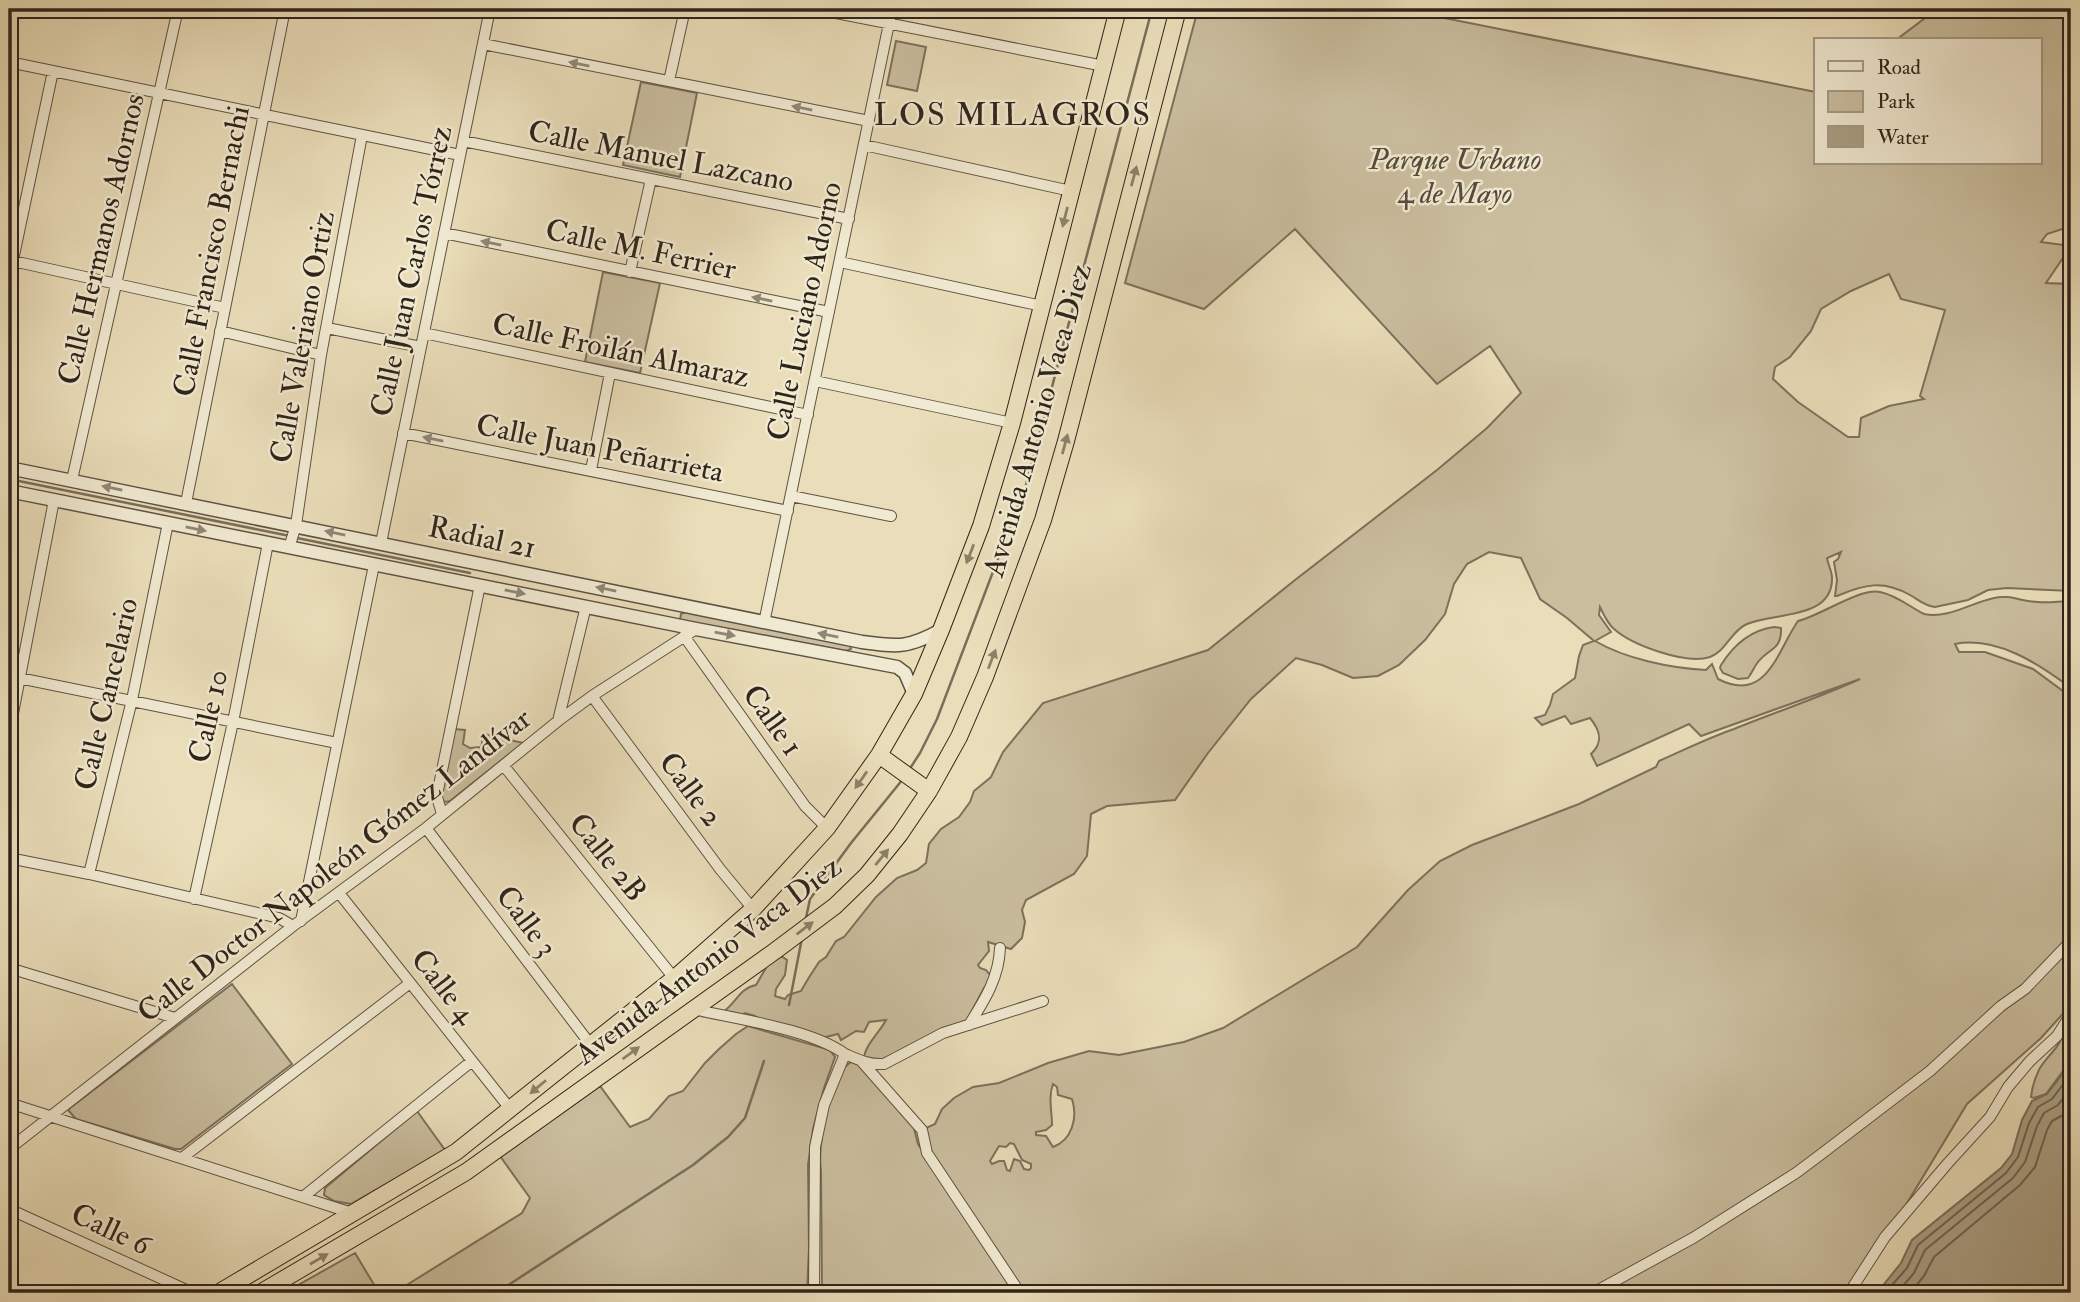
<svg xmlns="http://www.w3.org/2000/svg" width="2080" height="1302" viewBox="0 0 2080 1302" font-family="'IM FELL Double Pica',serif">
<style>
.green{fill:#cabe9f;stroke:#7c715c;stroke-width:2;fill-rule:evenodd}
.water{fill:#aa9f84;stroke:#796e5a;stroke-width:2}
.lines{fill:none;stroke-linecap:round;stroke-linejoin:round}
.shore{stroke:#6c624f;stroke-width:2}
.stream{stroke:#796e5a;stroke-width:2.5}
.minor-casing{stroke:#5e5242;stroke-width:12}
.tertiary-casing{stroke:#5e5242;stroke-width:15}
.trunk-casing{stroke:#2f241a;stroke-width:18}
.minor{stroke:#f1ead2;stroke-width:10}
.tertiary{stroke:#f1ead2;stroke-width:12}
.trunk{stroke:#eadeba;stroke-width:16}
.oneway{fill:#908776}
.oneway2{fill:#8c816a}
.labels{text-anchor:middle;stroke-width:5;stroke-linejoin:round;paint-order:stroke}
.street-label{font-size:30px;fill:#2f241a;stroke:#f1ead2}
.park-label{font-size:30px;font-style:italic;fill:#564a3b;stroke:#f1ead2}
.neighbourhood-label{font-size:32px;letter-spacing:2px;fill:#2f241a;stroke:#f1ead2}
</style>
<rect width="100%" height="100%" fill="#eadeba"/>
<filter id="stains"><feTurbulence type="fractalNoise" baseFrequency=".00286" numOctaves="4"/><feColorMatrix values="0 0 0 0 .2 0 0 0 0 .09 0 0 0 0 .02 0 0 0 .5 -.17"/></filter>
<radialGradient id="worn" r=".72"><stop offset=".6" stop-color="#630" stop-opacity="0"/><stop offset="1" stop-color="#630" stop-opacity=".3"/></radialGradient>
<path class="green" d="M1198 9H1399L1816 92V163H2040V40H1896L1937 9H2071V226L2047 234 2041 242 2071 246 2046 283 2071 284V591L2007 588 1988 590 1968 600 1935 607C1925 606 1919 600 1910 595 1883 580 1865 584 1837 596H1835L1837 580 1834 562 1838 559 1841 552 1827 558C1828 565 1832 571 1832 578 1833 621 1770 612 1745 625 1731 632 1725 652 1710 657 1686 665 1632 645 1614 629 1607 623 1604 615 1600 607L1599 615 1611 632 1595 641C1626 659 1670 668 1706 670L1712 664 1718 679C1767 704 1777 651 1798 621 1820 616 1859 588 1880 592 1896 595 1910 607 1924 614 1949 619 1970 603 1994 598 2009 594 2023 602 2038 602 2049 603 2060 601 2071 601V688C2039 664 1997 636 1955 644L1959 652H1985L2033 669 2071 697V936L2038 971 1940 1057 1814 1157 1735 1209 1586 1293H1022L929 1152 926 1128 935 1124 942 1109 954 1098 973 1087 999 1083 1048 1063 1089 1051 1119 1055 1184 1042 1223 1028 1357 947 1408 890 1440 861 1472 845 1579 804 1656 767 1659 761C1684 750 1708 738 1734 729 1776 712 1818 698 1860 679L1701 736 1689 724 1597 766 1591 754C1604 742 1600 730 1590 718L1571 724 1565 716 1542 725 1535 718 1545 715 1550 705 1553 694 1575 678 1579 656 1583 645 1594 641 1567 618 1540 599 1521 558 1489 552 1467 564 1454 584 1445 614 1425 640 1399 665 1378 676 1353 678 1322 665 1296 658 1251 699 1208 753 1175 800 1107 806 1091 814 1087 856 1074 874 1026 900 1022 910 1025 922 1022 938 1011 949 988 942 989 951 978 965 980 968 986 970 992 977 989 985 984 988 967 1020 883 1059 876 1061 864 1058C865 1045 880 1032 886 1020L869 1022 864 1032 856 1031 841 1040 838 1034 822 1038 760 1021 755 1016 745 1013 742 1015 723 1012C736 1003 740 988 756 985L767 966 781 956 787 960 785 975 776 989 775 996 785 999 788 995 801 991 808 979 819 962 826 957 836 941 844 937 876 897 897 878 917 870 926 863 929 844 941 829 959 817 970 802 974 791 991 777 1003 752 1043 703 1208 650 1295 580 1437 470 1487 428 1521 393 1490 346 1437 384 1295 229 1204 309 1125 283ZM1889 274 1901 299 1945 310 1920 396 1924 399 1889 406 1861 418 1859 437H1848L1798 402 1773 379 1775 367 1790 357 1811 331 1821 309 1851 291ZM1053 1084 1057 1087 1058 1095 1072 1099C1078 1118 1072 1140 1053 1147L1046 1136 1036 1135V1132L1046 1130 1052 1125C1052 1112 1048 1097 1053 1084ZM1010 1143 1014 1144 1022 1160 1031 1164V1168L1029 1170 1024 1169 1020 1161 1014 1159 1010 1171 1007 1170 1004 1161H999L992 1164 990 1161 999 1146 1006 1147Z
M896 41 926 47 917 91 887 85Z
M641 82 697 93 680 177 623 165Z
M603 272 660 283 640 373 585 362Z
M687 611 850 644 851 649 846 651 680 620 681 614Z
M1774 627 1781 628C1782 650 1769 648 1758 662 1754 667 1752 673 1748 678L1738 679 1723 673 1720 668 1721 665C1733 646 1751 630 1774 627Z
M453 729 465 730 463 744 470 748 481 747 484 734 523 743 450 801 445 802 440 798Z
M2071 944V1002L2069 1007 2041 1038 1967 1104 1898 1218 1845 1293H1599L1838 1146Z
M232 984 292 1064 181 1149H175L76 1119 68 1110 70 1108Z
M2071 1018V1060L2046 1094 2034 1098 2031 1097C2032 1088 2035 1078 2039 1070 2045 1057 2063 1046 2062 1032Z
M748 1026 830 1050 835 1057 824 1088 813 1129 808 1165 809 1248 807 1293H394L522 1213 530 1198 500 1156 600 1086 630 1127 649 1119 669 1096 683 1091 705 1063 719 1049 736 1034Z
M853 1061 860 1065 914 1128 918 1144 1016 1293H822L821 1171C817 1146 829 1071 853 1061Z
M417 1111 445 1150 351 1204 334 1201 324 1195 325 1188Z
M355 1253 379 1293H284Z"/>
<path class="water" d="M2071 1063V1293H1877L1901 1263 1912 1240 2001 1168 2012 1154 2022 1120 2032 1101 2047 1094Z"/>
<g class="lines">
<path class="shore" d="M1885 1293 1907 1268 1918 1245 2006 1173 2018 1157 2029 1123 2038 1107 2052 1099 2071 1074
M1897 1293 1914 1273 1925 1250 2013 1178 2025 1162 2037 1126 2044 1113 2058 1105 2071 1088
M1910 1293 1924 1276 1934 1257 2020 1185 2035 1167 2047 1130 2052 1121 2063 1115 2071 1105"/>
<path class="stream" d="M9 479 290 536
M297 538 470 573
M909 770 920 753 937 719 1026 485 1152 9
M806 918 810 899 851 843 903 779
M789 1005 802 938
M496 1293 693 1165 728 1137 745 1118 764 1061"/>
<defs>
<path id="minor" d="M816 9 1104 66
M483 44 869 121
M9 62 460 155
M669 81 685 9
M463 141 849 219
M864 145 1071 191
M444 233 829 312
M13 261 225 308
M840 262 1042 306
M630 272 651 179
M9 279 53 71
M327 328 421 347
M220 331 321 355
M424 333 808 415
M815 381 1012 423
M403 433 788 511
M591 470 610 373
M72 480 178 9
M791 496 891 516
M186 503 285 9
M381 543 490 9
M289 548 296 525 321 355 362 135
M764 623 892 9
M684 636 805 806 827 828
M19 678 337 743
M592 696 720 869 753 909
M558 721 586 606
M9 734 54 500
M504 766 674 978
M442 814 437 797 438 790 480 585
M426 828 590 1044
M9 858 89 874 279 918 293 926
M89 874 132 700 168 523
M339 893 511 1110
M194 899 233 722 268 543
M301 921 374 565
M9 968 175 1018
M693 1009C736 1019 811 1029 845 1054
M969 1025C984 1001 999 978 1000 948
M862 1062 922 1130 927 1153 1020 1293
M9 1103 352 1213
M9 1149 293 926 426 828 558 721 592 696 696 629
M182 1158 410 983
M303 1197 472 1061
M9 1209 193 1293
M814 1293 815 1147 824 1105 845 1054C859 1060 869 1065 884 1064L943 1033 1043 1001
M1593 1293 1693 1238 1796 1173 1820 1155 1930 1071 2001 1006 2025 989 2071 941
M1849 1293 1885 1237 1948 1163 1990 1117 2008 1087 2030 1061 2057 1036 2071 1014"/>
<path id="tertiary" d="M9 468 862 642C899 647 908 648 941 630
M9 491 696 629 897 667 905 673 914 694"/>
<path id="trunk" d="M879 755 929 791
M218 1293 456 1152 677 976 753 909 827 828 879 755 914 694 941 630 981 526 1012 423 1118 9
M260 1293 466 1172 775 951 835 906 867 875 900 834 929 791 959 737 985 677 1043 520 1066 441 1178 9"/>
</defs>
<use href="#minor" class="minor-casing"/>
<use href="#tertiary" class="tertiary-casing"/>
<use href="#trunk" class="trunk-casing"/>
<use href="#minor" class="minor"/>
<use href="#tertiary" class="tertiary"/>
<use href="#trunk" class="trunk"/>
</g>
<defs><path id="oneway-solid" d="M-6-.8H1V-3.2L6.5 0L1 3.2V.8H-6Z" transform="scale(1.75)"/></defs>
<g class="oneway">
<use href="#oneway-solid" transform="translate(579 64) rotate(-169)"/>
<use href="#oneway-solid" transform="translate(802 108) rotate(-169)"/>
<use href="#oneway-solid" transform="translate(491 243) rotate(-168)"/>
<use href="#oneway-solid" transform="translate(762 299) rotate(-168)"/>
<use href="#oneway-solid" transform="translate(433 439) rotate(-169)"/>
<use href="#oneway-solid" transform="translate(112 488) rotate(-168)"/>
<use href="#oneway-solid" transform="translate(196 529) rotate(11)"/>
<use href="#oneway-solid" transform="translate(335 533) rotate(-168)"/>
<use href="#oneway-solid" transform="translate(606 589) rotate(-168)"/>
<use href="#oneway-solid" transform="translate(515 592) rotate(11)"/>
<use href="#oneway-solid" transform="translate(725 634) rotate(10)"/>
<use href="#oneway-solid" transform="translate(828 635) rotate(-169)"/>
</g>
<g class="oneway2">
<use href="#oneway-solid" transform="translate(1134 176) rotate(-75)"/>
<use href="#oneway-solid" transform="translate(1065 217) rotate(104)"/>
<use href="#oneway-solid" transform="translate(1065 444) rotate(-75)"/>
<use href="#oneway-solid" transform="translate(970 554) rotate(111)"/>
<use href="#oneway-solid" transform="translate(992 659) rotate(-69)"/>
<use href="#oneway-solid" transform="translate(861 780) rotate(125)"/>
<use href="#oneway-solid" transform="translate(882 857) rotate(-51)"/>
<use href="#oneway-solid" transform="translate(805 928) rotate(-37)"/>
<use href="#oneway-solid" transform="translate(631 1053) rotate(-36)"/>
<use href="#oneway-solid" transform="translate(538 1087) rotate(140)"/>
<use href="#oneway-solid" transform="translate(319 1259) rotate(-30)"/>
</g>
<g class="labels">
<g class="street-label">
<text transform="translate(661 156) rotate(11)" y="10">Calle Manuel Lazcano</text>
<text transform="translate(101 239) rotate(-77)" y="10">Calle Hermanos Adornos</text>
<text transform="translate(641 249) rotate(12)" y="10">Calle M. Ferrier</text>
<text transform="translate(211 251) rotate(-79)" y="10">Calle Francisco Bernachi</text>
<text transform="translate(411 271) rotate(-78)" y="10">Calle Juan Carlos Tórrez</text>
<text transform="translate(804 311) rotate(-78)" y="10">Calle Luciano Adorno</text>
<text transform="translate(302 337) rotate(-80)" y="10">Calle Valeriano Ortiz</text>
<text transform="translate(621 350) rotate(12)" y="10">Calle Froilán Almaraz</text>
<text transform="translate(1037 420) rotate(-74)" y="10">Avenida Antonio Vaca Diez</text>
<text transform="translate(600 448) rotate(11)" y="10">Calle Juan Peñarrieta</text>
<text transform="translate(482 537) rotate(12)" y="10">Radial 21</text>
<text transform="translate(106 694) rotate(-77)" y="10">Calle Cancelario</text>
<text transform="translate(208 716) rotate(-78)" y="10">Calle 10</text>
<text transform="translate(773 720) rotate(54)" y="10">Calle 1</text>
<text transform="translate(691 789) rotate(53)" y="10">Calle 2</text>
<text transform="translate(608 857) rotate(51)" y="10">Calle 2B</text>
<text transform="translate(334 865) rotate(-38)" y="10">Calle Doctor Napoleón Gómez Landívar</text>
<text transform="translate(527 921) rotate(53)" y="10">Calle 3</text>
<text transform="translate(708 960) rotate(-37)" y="10">Avenida Antonio Vaca Diez</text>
<text transform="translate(444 986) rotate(52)" y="10">Calle 4</text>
<text transform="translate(111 1229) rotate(25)" y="10">Calle 6</text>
</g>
<g class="park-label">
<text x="1455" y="169">Parque Urbano<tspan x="1455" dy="34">4 de Mayo</tspan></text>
</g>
<g class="neighbourhood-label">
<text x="1013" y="125">LOS MILAGROS</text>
</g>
</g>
<rect width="2080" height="1302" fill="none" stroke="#eadeba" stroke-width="35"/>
<rect x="10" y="10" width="2059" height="1281" fill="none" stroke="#2f241a" stroke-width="3.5"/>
<rect x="18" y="18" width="2045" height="1267" fill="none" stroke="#2f241a" stroke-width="2"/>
<rect x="1814" y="38" width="228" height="126" fill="#f1ead2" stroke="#a39b88" stroke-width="2"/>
<rect x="1828" y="61" width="35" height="10" fill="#f1ead2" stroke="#a39b88" stroke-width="2"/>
<text x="1877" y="74" font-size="21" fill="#2f241a">Road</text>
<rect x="1828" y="91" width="35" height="21" fill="#cabe9f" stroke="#a39b88" stroke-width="2"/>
<text x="1877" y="108" font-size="21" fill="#2f241a">Park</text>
<rect x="1828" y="126" width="35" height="21" fill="#aa9f84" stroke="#a39b88" stroke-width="2"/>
<text x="1877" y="144" font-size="21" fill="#2f241a">Water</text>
<rect width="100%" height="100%" filter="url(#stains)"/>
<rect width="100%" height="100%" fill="url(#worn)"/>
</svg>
